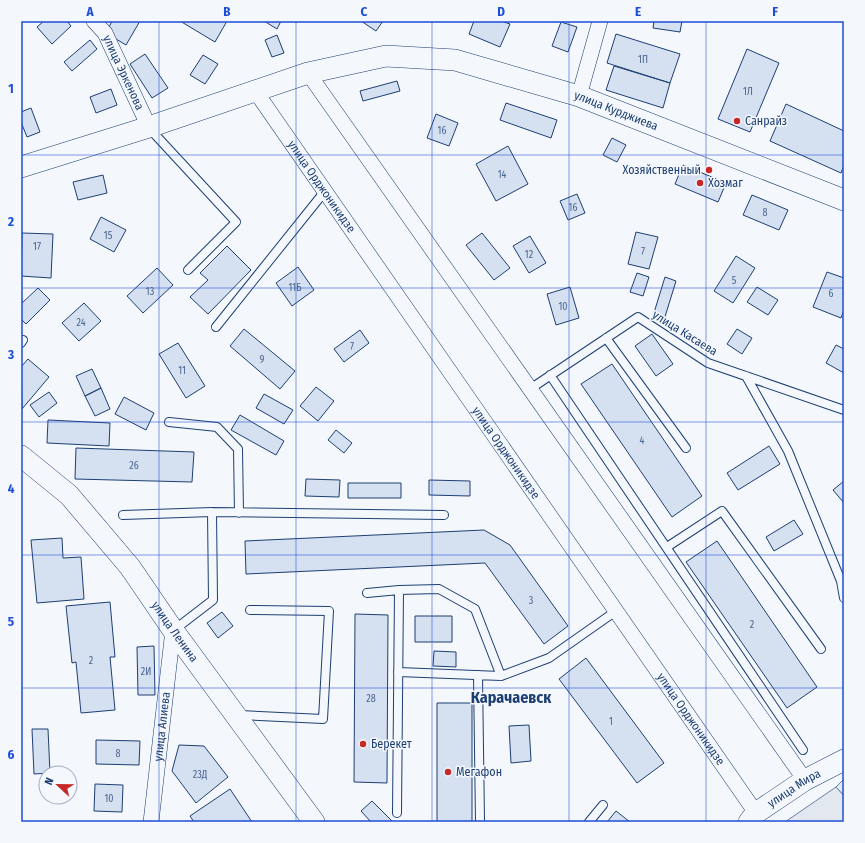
<svg xmlns="http://www.w3.org/2000/svg" width="865" height="843" viewBox="0 0 865 843" font-family="'Fira Sans Condensed',sans-serif">
<style>
.green{fill:#e3e9f0;stroke:#687fa3}
.parking{fill:#e3e8f0;stroke:#687fa3}
.building{fill:#d5e0f0;stroke:#1d3f73}
.lines{fill:none;stroke-linecap:round;stroke-linejoin:round}
.lane-casing{stroke:#1d3f73;stroke-width:10}
.street-casing{stroke:#1d3f73;stroke-width:16}
.secondary-casing{stroke:#1d3f73;stroke-width:22}
.lane{stroke:#f4f7fb;stroke-width:8}
.street{stroke:#f4f7fb;stroke-width:15}
.secondary{stroke:#f4f7fb;stroke-width:21}
.grid{fill:none;stroke:#1d4ed8;stroke-width:1;stroke-opacity:0.55}
.poi-dot{fill:#c62828;stroke:#f4f7fb;stroke-width:1.5}
.labels{text-anchor:middle;stroke-width:3;stroke-linejoin:round;paint-order:stroke}
.number-label{font-size:10px;fill:#4b6792}
.street-label{font-size:12px;fill:#1d3f73;stroke:#f4f7fb}
.poi-label{font-size:12px;fill:#1d3f73;stroke:#f4f7fb;text-anchor:start}
.district-label{font-size:16px;font-weight:bold;fill:#1d3f73;stroke:#f4f7fb}
.neatline{fill:none;stroke:#1d4ed8;stroke-width:1.5}
.grid-label{font-size:13px;text-anchor:middle;font-weight:bold;fill:#1d4ed8}
</style>
<rect width="100%" height="100%" fill="#f4f7fb"/>
<path class="green" d="M844 779V796L836 787Z"/>
<path class="parking" d="M836 787 844 796V822H785Z"/>
<path class="building" d="M44 21H67L71 26 52 44 37 27Z
M112 21H140L126 45 106 33Z
M180 21H227L215 42Z
M264 21H281L277 29Z
M361 21H383L376 31Z
M474 21H501L510 24 500 47 469 34Z
M654 21H682L680 32 653 28Z
M561 22 577 27 568 52 552 46Z
M616 34 680 54 670 83 607 63Z
M277 35 284 53 272 57 265 40Z
M90 40 97 49 72 71 64 62Z
M747 49 779 63 750 132 718 119Z
M145 54 168 88 152 98 130 64Z
M203 55 218 64 205 84 190 75Z
M614 66 670 83 663 108 606 90Z
M397 81 400 91 363 101 360 91Z
M111 89 117 105 96 113 90 97Z
M506 103 557 120 551 138 500 120Z
M786 104 844 131V165L841 173 770 141Z
M31 108 40 132 27 137 21 122V112Z
M436 114 458 123 449 146 427 138Z
M612 138 626 145 617 162 603 155Z
M508 146 528 184 496 201 476 164Z
M683 165 726 183 718 202 675 184Z
M103 175 107 193 78 200 73 182Z
M577 194 585 213 568 220 560 201Z
M752 195 788 210 779 230 743 215Z
M101 217 126 230 114 252 90 239Z
M636 232 658 237 649 269 628 264Z
M22 233 53 234 51 278 21 276Z
M482 233 510 268 494 280 466 245Z
M530 236 546 263 529 273 513 246Z
M227 246 251 270 208 314 190 297 208 280 200 273Z
M736 256 755 268 733 303 714 291Z
M298 267 314 290 292 306 276 283Z
M157 268 173 285 143 313 127 296Z
M827 272 844 278V310L841 318 813 307Z
M637 273 649 277 643 296 630 292Z
M665 277 676 281 664 320 653 316Z
M570 287 579 318 556 325 547 294Z
M757 287 778 300 768 315 747 302Z
M38 288 50 300 26 324 21 319V304Z
M84 303 101 321 79 341 62 323Z
M244 329 295 371 280 389 230 346Z
M737 329 752 338 742 354 727 344Z
M360 330 369 343 344 362 334 349Z
M652 334 673 364 656 376 635 346Z
M178 343 205 386 186 398 159 354Z
M836 345 844 349V373L826 363Z
M28 359 49 377 22 409 21 367Z
M612 364 702 496 672 517 581 384Z
M92 369 101 388 85 396 76 376Z
M316 387 334 401 318 421 300 406Z
M101 388 110 409 95 416 85 396Z
M49 392 57 403 39 417 30 405Z
M264 394 293 410 284 424 256 408Z
M124 397 154 413 146 430 115 414Z
M240 415 284 441 276 455 231 430Z
M48 420 110 423 109 446 47 443Z
M336 430 352 443 344 453 328 440Z
M769 446 780 464 738 490 727 473Z
M76 448 194 452 192 482 75 479Z
M306 479 340 480 339 497 305 496Z
M429 480 470 481V496L429 495Z
M844 481V503L833 490Z
M348 483H401V498H348Z
M794 520 803 534 774 551 766 537Z
M484 530 510 545 568 626 544 644 485 563 246 574 245 541Z
M62 538 63 558 81 557 84 599 37 603 31 540Z
M717 541 817 687 787 708 686 562Z
M110 602 115 657H110L115 710 81 713 76 662 72 663 66 606Z
M222 612 233 626 218 638 207 623Z
M355 614 388 615 387 783 354 782Z
M415 616H452V642H415Z
M154 646 155 695H138L137 647Z
M434 651 456 652V667L433 666Z
M586 658 664 763 637 783 559 679Z
M437 703H472V822H437Z
M529 725 531 761 511 763 509 726Z
M32 729H48L50 773 34 774Z
M96 740 140 741 139 765 96 764Z
M179 745 204 746 228 777 196 803 172 771Z
M95 784 123 785 122 812 94 811Z
M230 789 252 822H194L190 816Z
M372 801 393 822H371L361 811Z
M616 811 630 822H607Z"/>
<g class="lines">
<defs>
<path id="lane" d="M149 128 236 222 188 270
M216 327 325 191
M606 338 686 448
M21 343 23 340
M550 375 803 750
M746 376 788 451 841 581 844 598
M530 389 638 317 708 363 844 410
M169 422 217 427 238 449 239 513
M123 515 212 512
M667 547 722 511 821 649
M367 593 399 590
M174 630 213 600 212 512 444 515
M478 675 480 822
M501 676 549 658 616 611
M238 715 323 719 329 611 250 610
M397 813 399 590 439 589 475 609 501 676 398 672
M589 822 603 805"/>
<g id="street">
<path id="s1" d="M94 21 105 33 149 127"/>
<path d="M308 73 805 780"/>
<path id="s2" d="M256 92 756 813"/>
<path d="M579 96 600 21"/>
<path id="s3" d="M151 822 173 630"/>
</g>
<g id="secondary">
<path id="s4" d="M21 167 149 127 308 73 386 56 455 60 579 96 844 200"/>
<path id="s5" d="M21 456 69 495 130 567 173 630 314 822"/>
<path id="s6" d="M749 822 756 813 805 780 844 760"/>
</g>
</defs>
<use href="#lane" class="lane-casing"/>
<use href="#street" class="street-casing"/>
<use href="#secondary" class="secondary-casing"/>
<use href="#lane" class="lane"/>
<use href="#street" class="street"/>
<use href="#secondary" class="secondary"/>
</g>
<path class="grid" d="M159 21V822M296 21V822M432 21V822M569 21V822M706 21V822M21 155H844M21 288H844M21 422H844M21 555H844M21 688H844"/>
<g class="poi-dot">
<circle cx="737" cy="121" r="4"/>
<circle cx="709" cy="170" r="4"/>
<circle cx="700" cy="183" r="4"/>
<circle cx="363" cy="744" r="4"/>
<circle cx="448" cy="772" r="4"/>
</g>
<g class="labels">
<g class="number-label">
<text x="643" y="63">1П</text>
<text x="748" y="95">1Л</text>
<text x="442" y="134">16</text>
<text x="502" y="178">14</text>
<text x="573" y="211">16</text>
<text x="765" y="216">8</text>
<text x="108" y="239">15</text>
<text x="37" y="250">17</text>
<text x="643" y="255">7</text>
<text x="529" y="258">12</text>
<text x="734" y="284">5</text>
<text x="295" y="291">11Б</text>
<text x="150" y="295">13</text>
<text x="831" y="297">6</text>
<text x="563" y="310">10</text>
<text x="81" y="326">24</text>
<text x="352" y="350">7</text>
<text x="262" y="363">9</text>
<text x="182" y="374">11</text>
<text x="642" y="444">4</text>
<text x="134" y="469">26</text>
<text x="531" y="604">3</text>
<text x="752" y="628">2</text>
<text x="91" y="664">2</text>
<text x="146" y="675">2И</text>
<text x="371" y="702">28</text>
<text x="611" y="725">1</text>
<text x="118" y="757">8</text>
<text x="200" y="778">23Д</text>
<text x="109" y="802">10</text>
</g>
<g class="street-label">
<text dy="4" stroke="none"><textPath href="#s1" startOffset="60">улица Эркенова</textPath></text>
<text dy="4" stroke="none"><textPath href="#s4" startOffset="620">улица Курджиева</textPath></text>
<text dy="4" stroke="none"><textPath href="#s2" startOffset="115">улица Орджоникидзе</textPath></text>
<text transform="translate(685 333) rotate(32)" y="4">улица Касаева</text>
<text dy="4" stroke="none"><textPath href="#s2" startOffset="439">улица Орджоникидзе</textPath></text>
<text dy="4" stroke="none"><textPath href="#s5" startOffset="235">улица Ленина</textPath></text>
<text dy="4" stroke="none"><textPath href="#s2" startOffset="763">улица Орджоникидзе</textPath></text>
<text dy="4" stroke="none"><textPath href="#s3" startOffset="96">улица Алиева</textPath></text>
<text dy="4" stroke="none"><textPath href="#s6" startOffset="57">улица Мира</textPath></text>
</g>
<g class="poi-label">
<text x="745" y="125">Санрайз</text>
<text x="701" y="174" text-anchor="end">Хозяйственный</text>
<text x="708" y="187">Хозмаг</text>
<text x="371" y="748">Берекет</text>
<text x="456" y="776">Мегафон</text>
</g>
<g class="district-label">
<text x="511" y="703">Карачаевск</text>
</g>
</g>
<rect width="865" height="843" fill="none" stroke="#f4f7fb" stroke-width="44"/>
<g transform="translate(58 785) rotate(292)"><circle r="19" fill="#f4f7fb" stroke="#9eadc5"/>
<path d="M0-3L7 15L0 10L-7 15Z" fill="#c62828"/>
<text y="-6" font-size="11" font-weight="bold" text-anchor="middle" fill="#1d3f73">N</text>
</g>
<rect x="22" y="22" width="821" height="799" class="neatline"/>
<g class="grid-label">
<text x="90" y="16">A</text>
<text x="227" y="16">B</text>
<text x="364" y="16">C</text>
<text x="501" y="16">D</text>
<text x="638" y="16">E</text>
<text x="775" y="16">F</text>
<text x="11" y="93">1</text>
<text x="11" y="226">2</text>
<text x="11" y="359">3</text>
<text x="11" y="493">4</text>
<text x="11" y="626">5</text>
<text x="11" y="759">6</text>
</g>
</svg>
